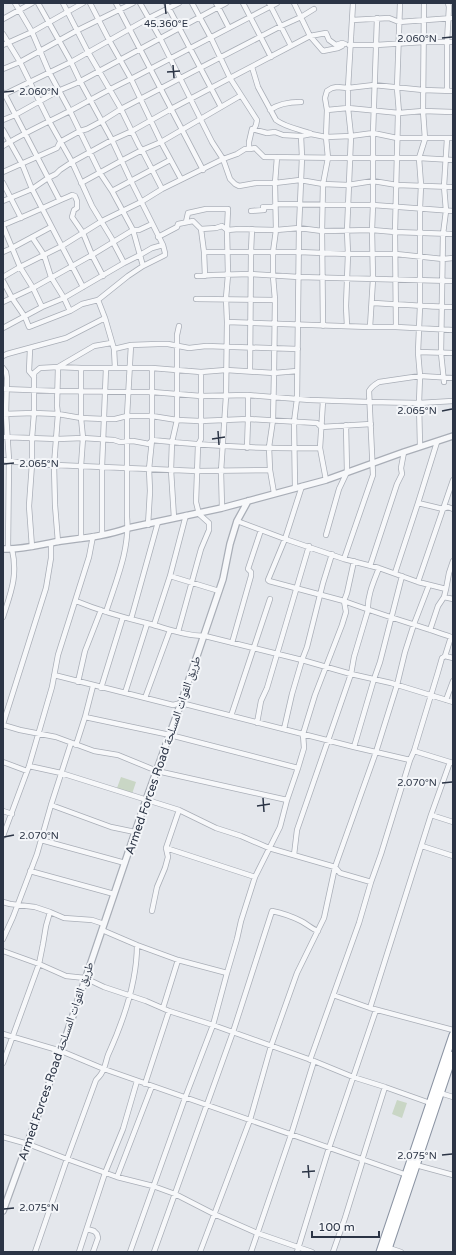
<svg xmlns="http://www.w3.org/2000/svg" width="456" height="1255" viewBox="0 0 456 1255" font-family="'Varela Round','Noto Naskh Arabic',sans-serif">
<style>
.green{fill:#c9d6c5}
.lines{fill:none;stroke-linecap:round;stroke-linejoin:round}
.minor-casing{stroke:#a9aeb7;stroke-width:6}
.tertiary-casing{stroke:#a9aeb7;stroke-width:8}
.trunk-casing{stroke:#8b94a3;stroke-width:9}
.minor{stroke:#f7f8fa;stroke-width:4.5}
.tertiary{stroke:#f7f8fa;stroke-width:5.5}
.trunk{stroke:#fff;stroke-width:7}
.ticks{fill:none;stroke:#2b3445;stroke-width:1.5}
.labels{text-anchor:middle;stroke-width:4;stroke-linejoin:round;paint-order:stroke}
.street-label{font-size:12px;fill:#2b3445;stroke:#f4f6f9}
.ticks-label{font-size:10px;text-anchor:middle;fill:#2b3445;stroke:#f4f6f9;stroke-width:4;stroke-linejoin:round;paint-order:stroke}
</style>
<rect width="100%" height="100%" fill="#e4e7ec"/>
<path class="green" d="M121 777 136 782 132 794 117 788Z
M397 1100 407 1103 402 1118 392 1114Z"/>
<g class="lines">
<defs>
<path id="minor" d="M15 3 32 32 49 72 70 111 100 173 112 191 133 230 143 266
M63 3 88 52 121 109 139 146 142 150 162 189
M90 3 109 40 131 79 161 142 181 179
M116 3 203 170
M140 3 160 38 212 142 223 159 230 179 235 184 239 186 256 183H275L300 180 323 184 348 185 373 181 397 185 453 187
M166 3 221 107
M192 3 211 38 230 78 257 120 256 125 254 129H252
M216 3 229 28
M243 3 271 57
M269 3 291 46
M294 3 310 36 323 51 338 48 342 46
M3 19 32 3
M352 20 353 3
M3 34 20 62 49 121 72 162 92 206 112 239 113 242 124 263
M3 45 32 32 83 3
M349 45H376L424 42H453
M252 67 258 87 276 120C285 127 298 129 310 133
M3 69 20 62 78 30 133 3
M447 91V42L449 7 448 3
M4 93 59 199
M3 95 71 62 149 18 179 3
M270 110C278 104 291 102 301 102
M327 110 348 108 399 113 423 111 453 112
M3 120 15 115 58 91 77 83 226 3
M3 130 22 164 32 189 83 287
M3 146C24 133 46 123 68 112 89 101 109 89 131 79L277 3
M249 149H250L255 148 264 157 349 158H419L453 160
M3 172 57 148 60 142 80 131 87 129 102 121 121 109 281 26 301 17 314 9
M3 183 21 218
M81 183 121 161 142 150 161 142 240 96
M112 191 170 160
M3 201 32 189 48 178 56 174 60 170 72 162 112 140 132 131 171 109 310 36 326 33 329 40 336 45 342 43 345 44
M251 211 264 210 263 207H273L276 204 373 205 453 211
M186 222 188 213 206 209H228L227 230 228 275 226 298 227 322 226 396 221 471 222 508
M3 225C26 216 49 205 72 195L75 196 77 201V208L74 210 72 217 83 233 92 255 103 276
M3 226 20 267 33 288 42 307
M201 229 204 252
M32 237 44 255 51 277 64 298 70 311
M158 237 177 227 178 224 193 221 201 229 216 228 222 226 227 230 239 229 276 230 299 228 322 231 372 230 395 232 453 234
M3 252 12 248 51 227
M197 276 213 275 251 274 299 277 453 281
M205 276 204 252H299L348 254H396L443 259 453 258
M3 277 20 267 62 246 102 221 141 202 162 189 223 159 237 154 245 149H249V142L252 129 267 133 275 132 283 135 301 136 311 134 326 137 351 136 373 133 397 138H453
M3 281 12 298 25 317 29 327 70 311 82 304 98 300 128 276 143 266 165 255V253L163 245 131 181 112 140 80 81 71 62 38 3
M196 299 275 300
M98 300 105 318 114 349 115 368
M3 302 33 288 92 255 133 230H139L152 224
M372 303C399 304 426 307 453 307
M227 322 370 327H396L453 330
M323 326 322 231 323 184 328 158 326 137 327 110 325 98 327 91 332 88 337 87 348 88 374 85 423 90 453 91
M347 326 346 306 348 254 347 231 351 136 348 108V88L352 20 389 18 399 22 453 18
M370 327 373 279 372 230 373 205V133L377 18
M396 327 395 232 398 114 399 113 397 88 400 3
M3 328 42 307 64 298 124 263 140 255 152 248 163 245
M30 349 29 371 34 377
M114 349 131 345 158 344H168L189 348 206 346 298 349
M418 352 453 353
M3 356 7 354 66 338 105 318
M3 368 6 372 7 378 6 414 9 460 8 549
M81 368V418L83 438 81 466V539
M250 371 251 251 252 229
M444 382 441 353 443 234 446 211 444 186 447 139
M3 389 57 391 152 392 201 396 248 395 310 400 370 402 419 403 453 401
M323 401 320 448 326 480
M3 414 34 413 58 414 81 418 104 419H115L127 416H152L177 420 200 421 248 419 317 423 321 427 371 424
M3 437 57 439 83 438 114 440 120 442 133 441 149 444 152 440C208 446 264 449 320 448
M420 446 419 403 420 376 418 352 420 306V208L421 185 419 158 425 139 423 111 424 3
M247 448 248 419V395
M3 460 32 464 197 471 270 470
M295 488 294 422 297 399 299 228 302 157 301 136
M274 493 270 470 269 447 273 420 274 373 275 300 273 276V252L276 230 275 183 277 157
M418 503 443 509 448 507 453 509
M174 518 171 470 172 442 177 420V335L179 326
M237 521 285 539 344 559 379 568 418 582 446 589 449 573 453 561
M148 525 150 491 149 469 152 440V368
M102 534V467L106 368
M326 535 339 489 347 472 346 425
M58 542 55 505 54 465 58 414 57 406 58 367 94 346 111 343
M32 547 29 506 32 464V438L34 413V373L40 368 58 367 81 368H152L201 372 226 370 274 373 297 371
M344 559 373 475 369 391C371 387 374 385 379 382L420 376 453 378
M354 561 347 593 344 601C379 614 416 625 451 637L445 656
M370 566 397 484 402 474 401 468 404 452
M395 573 418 503 437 442
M170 576 219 591
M418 582 453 480
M446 589 444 597 453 599
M76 601C100 611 125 618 150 624 168 629 186 636 205 636L302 660 351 674 391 683 453 702
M106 612C116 581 130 549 127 517V416L131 345
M3 617C11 592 18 576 12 549
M131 619 158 522
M154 625 170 576 186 515
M430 630 438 606 444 597
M178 632 201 549 209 530V523L199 514 196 502 198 445 201 439V372
M232 643 251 576V572L248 569 261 530
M54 675 173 705 181 703 354 747 410 760
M78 682 85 651 101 610
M93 686 85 717 170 735 298 768
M101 688 123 617
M125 693 147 624
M145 698 170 630
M446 700 453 681
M231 716 270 599
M257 723 261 701 267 688 309 546
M3 724 46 588 51 558V544
M3 725 20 730 56 737 94 751 118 755 157 771 287 800
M284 729 292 694 302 660 307 647 323 583 332 554
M76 745 85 717
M354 747 374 679 380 662 402 576
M414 751 453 763
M3 762 27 771
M450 762 431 815 370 1008 453 1030
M29 766 61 773 179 810 216 828 241 836 269 848 335 867 340 873 371 882
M51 805 111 827 135 832
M3 811 12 814
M431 815 453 822
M3 836 29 766 52 687 58 655 89 557 93 536
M41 840 125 863
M422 846 453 856
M166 848 255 877
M294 855 297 830 351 674 354 657 368 610C367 596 374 581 379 568
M30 871 114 894
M3 902 10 904 35 907 50 912 64 918 92 920 104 924
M152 911 157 887 165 868 168 857 166 848 179 810
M102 930 137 945 178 960 227 973
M3 939 13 917 37 854 51 805 71 743
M3 951 39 964 66 976 85 978 104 987 146 1001 169 1011 213 1025 314 1061 353 1077 385 1087 430 1103
M333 995 370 1008
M163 1008 178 960
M3 1034 61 1051 104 1069 407 1175
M310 1060 359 923 371 882 381 854 410 760 414 751 438 672 442 658 445 656 453 658
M3 1063 39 964 43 944 46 926 50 912
M145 1084 169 1011
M440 1093 453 1097
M3 1137 28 1144 67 1159 117 1177 153 1186 175 1194 214 1214 257 1233 312 1252
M416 1165 453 1175
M117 1177 152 1086
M87 1229 94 1231 97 1234 98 1238 93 1252
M389 1248 401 1252
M35 1252 67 1159 96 1080C99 1077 102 1074 103 1070 106 1065 106 1060 108 1055 123 1022 137 981 137 945
M79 1252 105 1173 123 1129 137 1081
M130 1252 185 1098 213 1025 227 973 237 939 241 921 255 877 280 827 287 800 298 768 304 748 303 734 315 695 342 625 346 612 344 601 269 581 268 580 285 539 302 486
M154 1252 233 1032 272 911C282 913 291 916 301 921 307 924 312 929 318 931
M200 1252 250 1120 271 1046 297 973 324 918 335 867 376 752 397 685 405 652 414 624 429 585
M251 1252 291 1135 314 1061
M297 1252 329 1148 376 1010
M333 1252 345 1218 362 1163V1160L385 1087"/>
<path id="tertiary" d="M3 549C23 550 42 544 61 541 84 538 107 536 128 528L222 508 326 480 404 452 453 436
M3 1211 61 1051 146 800 181 703 223 579 230 544 237 521 248 501"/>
<path id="trunk" d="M380 1252 453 1035
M387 1252 453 1055"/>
</defs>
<use href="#minor" class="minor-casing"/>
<use href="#tertiary" class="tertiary-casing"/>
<use href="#trunk" class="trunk-casing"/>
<use href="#minor" class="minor"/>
<use href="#tertiary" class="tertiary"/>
<use href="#trunk" class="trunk"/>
</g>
<path class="ticks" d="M165 4 166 14M442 38 452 37M173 65 174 78M167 72 180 71M4 92 14 91M442 411 452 409M218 431 219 445M212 439 225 437M4 464 14 463M442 783 452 782M263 798 264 812M257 806 270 804M4 837 14 835M442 1155 452 1154M308 1165 309 1178M302 1172 315 1171M4 1209 14 1208"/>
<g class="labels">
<g class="street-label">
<text transform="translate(163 755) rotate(-71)" y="4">Armed Forces Road طريق القوات المسلحة</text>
<text transform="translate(56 1061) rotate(-71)" y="4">Armed Forces Road طريق القوات المسلحة</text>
</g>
</g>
<g class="ticks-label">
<text x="166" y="27">45.360°E</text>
<text x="417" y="42">2.060°N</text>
<text x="39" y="95">2.060°N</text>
<text x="417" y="414">2.065°N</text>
<text x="39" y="467">2.065°N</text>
<text x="417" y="786">2.070°N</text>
<text x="39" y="839">2.070°N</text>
<text x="417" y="1159">2.075°N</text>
<text x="39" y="1211">2.075°N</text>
</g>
<rect width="456" height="1255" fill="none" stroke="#2b3445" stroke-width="8"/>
<path d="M312 1231v6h67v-6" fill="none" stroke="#2b3445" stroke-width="2"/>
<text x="318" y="1231" font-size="12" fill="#2b3445" stroke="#f4f6f9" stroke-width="3" paint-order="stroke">100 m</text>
</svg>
